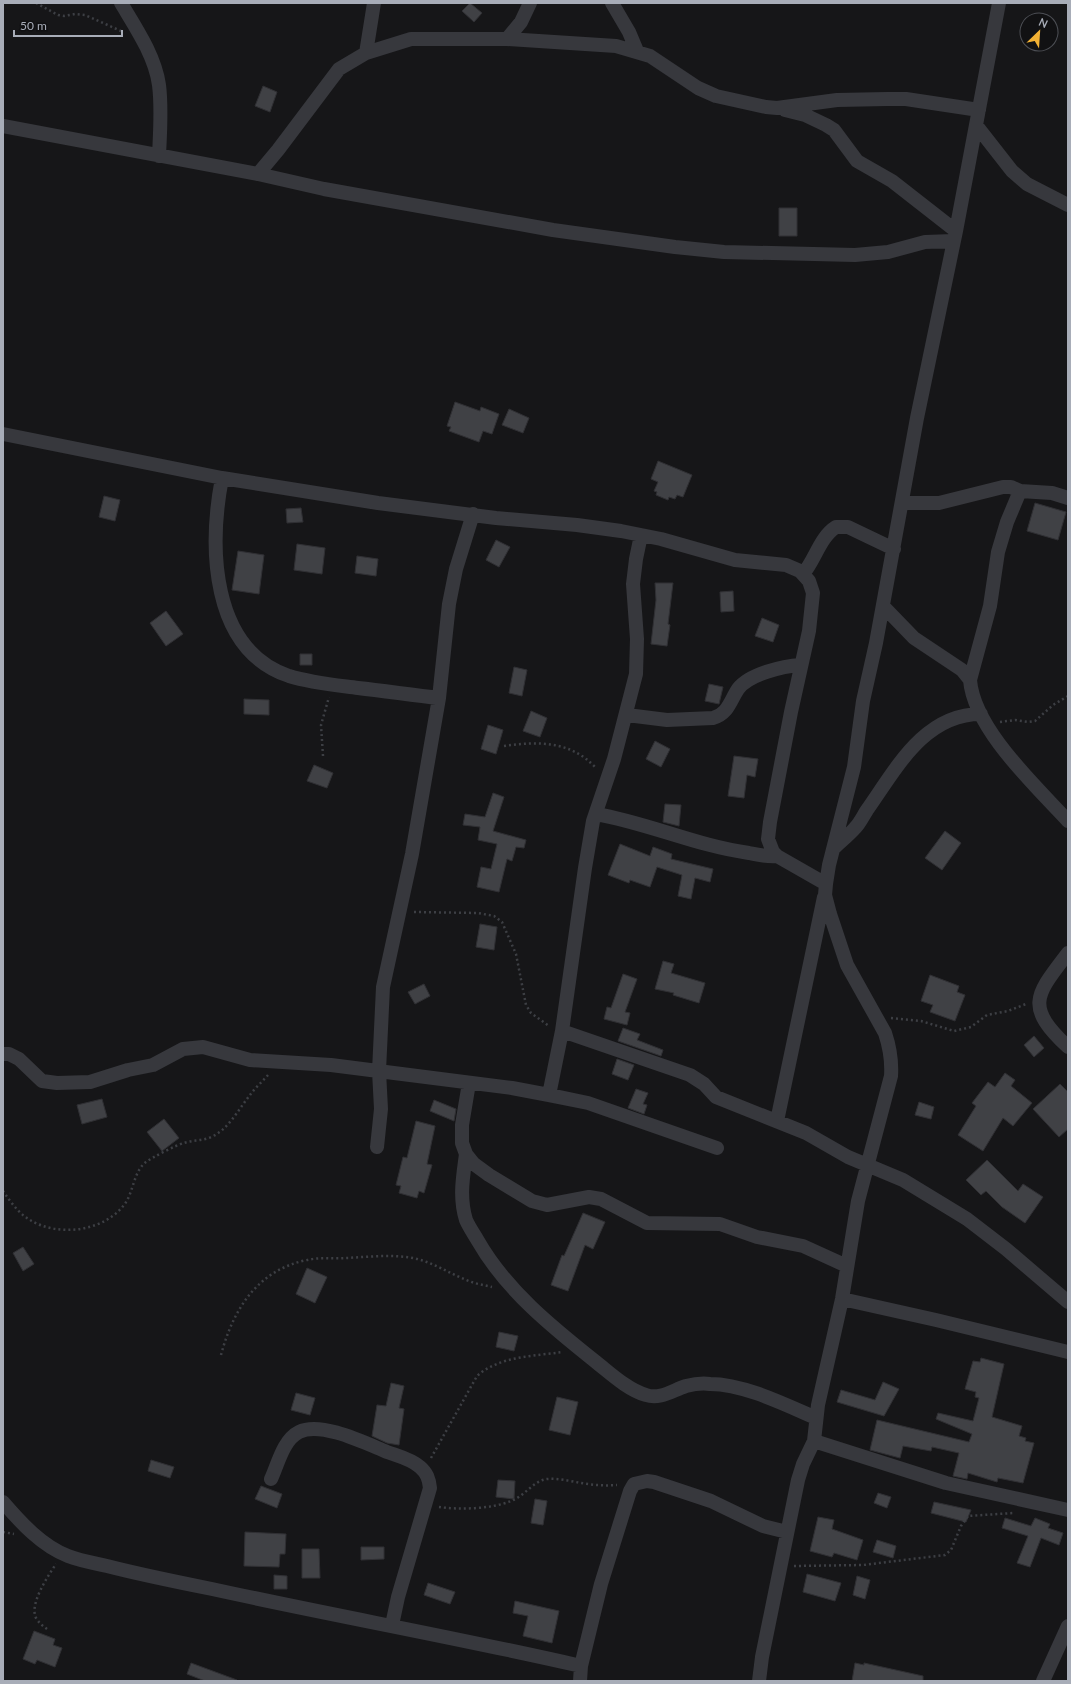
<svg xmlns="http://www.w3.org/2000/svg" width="1071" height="1684" viewBox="0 0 1071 1684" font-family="Lato,sans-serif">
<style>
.building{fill:#404145;stroke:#303034}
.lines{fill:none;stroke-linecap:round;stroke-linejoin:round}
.path{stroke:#3d3f44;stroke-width:2.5;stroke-dasharray:2 3;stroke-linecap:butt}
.minor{stroke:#37383d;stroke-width:14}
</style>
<rect width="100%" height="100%" fill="#161618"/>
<path class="building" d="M470 3 482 13 474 22 462 11Z
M263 86 277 92 270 112 255 106Z
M779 208H797V236H779Z
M455 402 480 411 481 407 499 414 492 434 483 431 479 442 449 431 451 427 447 426Z
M509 409 529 418 523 433 502 425Z
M658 461 692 475 683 497 677 495 675 499 669 497 668 500 656 495 657 492 654 491 658 482 651 479Z
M104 496 120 500 115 521 99 517Z
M1035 503 1066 512 1058 540 1027 531Z
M301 508 303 522 287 523 286 509Z
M496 540 510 547 499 567 486 560Z
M297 544 325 548 322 574 294 570Z
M238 551 264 555 259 594 232 590Z
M357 556 378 559 376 576 355 573Z
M655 583H673L668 624 670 625 667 646 651 644 656 600Z
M733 591 734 611 721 612 720 592Z
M166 611 183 634 166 646 150 623Z
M762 618 779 625 773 642 755 636Z
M300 654H312V665H300Z
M514 667 527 670 522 696 509 693Z
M709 684 723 687 719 704 705 701Z
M244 699 269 700V715L244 714Z
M531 711 547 718 540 737 523 731Z
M488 725 503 730 496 754 481 749Z
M655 741 670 749 661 767 646 759Z
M734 756 758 759 755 777 747 775 744 798 728 796Z
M314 765 333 773 327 788 307 781Z
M493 793 504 797 493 831 526 840 524 848 516 847 512 861 507 859 499 892 477 887 481 867 491 869 497 844 478 840 480 827 463 825 465 814 485 817Z
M665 804 681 805 679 826 663 822Z
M945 831 961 843 942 870 925 858Z
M620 844 650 856 653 847 672 854 671 859 713 869 710 882 695 878 691 899 678 896 682 875 657 867 650 887 630 880 629 883 608 875Z
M480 924 497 927 494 950 476 947Z
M663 961 674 964 671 973 705 983 699 1003 673 995 674 993 655 989Z
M623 974 637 979 625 1012 630 1013 627 1025 604 1019 607 1007 611 1008Z
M930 975 959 986 957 992 965 995 955 1021 930 1012 933 1005 921 1001Z
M424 984 430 996 415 1004 408 992Z
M623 1028 640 1034 637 1040 663 1050 661 1056 618 1041Z
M1034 1036 1044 1048 1034 1057 1024 1045Z
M617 1059 634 1065 628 1080 612 1074Z
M1005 1073 1015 1080 1011 1086 1032 1103 1013 1126 1003 1118 983 1151 958 1135 976 1106 972 1103 988 1082 995 1087Z
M1060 1084 1068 1092V1129L1059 1137 1033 1109Z
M636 1089 648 1093 643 1104 647 1105 644 1114 628 1108Z
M102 1099 107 1117 82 1124 77 1105Z
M434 1100 456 1109 454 1121 430 1111Z
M919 1102 934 1107 931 1119 915 1115Z
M164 1119 179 1138 162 1151 147 1132Z
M416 1121 435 1126 427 1164 432 1165 424 1193 419 1191 417 1198 399 1193 401 1186 396 1185 403 1157 407 1158Z
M987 1160 1018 1191 1023 1184 1043 1197 1025 1223 1002 1207 986 1191 981 1195 966 1180Z
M583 1213 605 1222 593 1249 585 1245 568 1291 551 1285 562 1255 564 1256Z
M23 1247 34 1264 23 1271 13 1253Z
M307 1268 327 1277 315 1303 296 1294Z
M499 1332 518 1336 514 1351 496 1347Z
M981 1358 1004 1364 992 1417 1022 1426 1019 1436 1026 1438 1025 1441 1034 1443 1023 1483 998 1478 997 1482 968 1473 967 1479 953 1476 959 1453 932 1447 931 1451 903 1446 900 1458 870 1450 877 1420 969 1442 972 1434 936 1419 938 1413 973 1421 979 1398 975 1397 976 1392 965 1389 973 1361 980 1362Z
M883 1382 899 1389 884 1416 837 1402 841 1390 875 1400Z
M391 1383 404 1386 399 1408 404 1409 399 1445 387 1443 372 1436 377 1405 386 1406Z
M296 1393 315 1398 310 1415 291 1410Z
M557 1397 578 1402 570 1435 549 1430Z
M151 1460 174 1467 170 1478 148 1471Z
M498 1480 515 1481 514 1499 496 1497Z
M261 1486 282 1494 277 1508 255 1499Z
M878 1493 891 1497 887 1508 874 1503Z
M535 1499 547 1501 543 1525 531 1523Z
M934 1502 971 1510 966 1522 931 1513Z
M818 1517 834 1520 832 1529 863 1540 857 1560 834 1553 832 1557 810 1551Z
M1005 1518 1031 1526 1035 1518 1050 1524 1048 1528 1063 1533 1059 1545 1041 1538 1030 1567 1017 1563 1028 1536 1002 1528Z
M245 1532 286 1534 285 1554H280L279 1567 244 1566Z
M877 1540 896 1546 893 1558 873 1552Z
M361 1547H384V1559L361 1560Z
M302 1549H319L320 1578H302Z
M807 1574 841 1583 835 1601 803 1592Z
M274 1575 287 1576V1589H274Z
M857 1576 870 1580 865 1599 853 1595Z
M428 1583 455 1592 450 1604 424 1595Z
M515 1601 559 1611 552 1643 523 1636 528 1616 513 1613Z
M34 1631 55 1639 53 1645 62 1648 55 1667 37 1660 35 1664 23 1659Z
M191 1663 237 1680V1681H205L187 1674Z
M855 1663 864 1665V1663L923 1676V1681H852Z"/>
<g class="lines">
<path class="path" d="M36 3 58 15 64 16 75 14 85 15 121 31
M1000 722 1015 720 1028 722 1035 721 1053 705 1068 696
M504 746C539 741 571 741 596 768
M323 756 321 725 329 697
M414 912 478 913 494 916 502 922 516 954 526 1005 531 1013 549 1026
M891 1018 921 1021 954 1031 971 1027 987 1015 1008 1011 1026 1004
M3 1191C10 1201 18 1213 30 1220 58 1237 103 1232 124 1205 134 1192 133 1172 146 1162 153 1157 176 1145 184 1143 193 1140 202 1141 211 1137 228 1130 238 1110 250 1095 255 1088 262 1082 268 1075
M221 1355C233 1310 257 1270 307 1260 319 1257 333 1259 346 1258 368 1257 391 1254 413 1258 433 1262 450 1274 469 1281 476 1284 484 1285 492 1287
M431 1458 477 1376C499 1356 535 1356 563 1352
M439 1507C459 1510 492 1509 511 1501 525 1496 533 1481 547 1479 558 1478 570 1481 581 1483 593 1485 605 1486 617 1485
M3 1532 14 1534
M794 1566 863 1565 945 1555 951 1550 961 1526 968 1516 1013 1513
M47 1629C43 1626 39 1623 36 1618 29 1604 48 1576 56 1564"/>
<path class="minor" d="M121 3C136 28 155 56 159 85 162 108 160 132 159 156
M612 3 629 32 637 51
M507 39 521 22 530 3
M366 53 374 3
M785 110 805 115 826 125 834 130 857 161 892 181 956 231
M976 125 1012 171 1027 184 1068 205
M3 126 258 174 324 189 553 230 675 247 724 252 855 255 888 252 925 242 953 241
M258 174 278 150 339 69 366 53 411 39H507L616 46 650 56 698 88 716 96 766 107 777 108 837 100 887 99H906L979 110
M3 434 222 478 378 503 496 518 577 525 621 531 661 539 735 560 786 565 800 571 809 581 813 593 809 631 791 712 770 822 768 839 773 852 777 856 826 884
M222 478C209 546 210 649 289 676 312 683 335 685 358 688 385 691 412 695 439 698
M1020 491 1007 522 998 552 990 606 970 680C974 729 1035 785 1068 821
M902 503H939L1003 487H1011L1020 491 1052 493 1068 498
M803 574C815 560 820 537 836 527H848L894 549
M883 606 914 638 962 670 970 680
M627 715 667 720 713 718C728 714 730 701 738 689 749 674 783 666 801 665
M596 814C648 823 697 846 749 853 759 855 767 857 777 856
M833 849C840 842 849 835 855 828 860 823 863 816 867 810 896 769 924 714 981 714
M1068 953C1036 995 1024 1006 1068 1047
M562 1031 690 1075 704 1084 716 1097 806 1133 848 1157 903 1180 967 1219 1006 1249 1068 1302
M3 1054H9L19 1059 42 1081 57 1083 90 1082 128 1070 153 1065 183 1049 203 1047 250 1060 331 1065 512 1088 549 1095 588 1103 717 1148
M469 1083 462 1125V1143L466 1154 474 1164 489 1175 532 1201 547 1205 589 1197 601 1199 647 1223 720 1224 757 1237 803 1246 847 1266
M549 1095 562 1031 585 868 593 821 614 759 636 674 637 639 633 584 636 559 641 535
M777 1121 824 897
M377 1147 381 1109 379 1071 383 987 412 854 439 698 449 604 456 569 473 514
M466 1154C463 1177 459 1197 466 1220 469 1227 474 1234 478 1241 506 1290 552 1327 596 1362 610 1373 628 1390 646 1395 660 1400 673 1390 686 1386 694 1384 702 1383 710 1384 744 1384 786 1405 816 1418
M842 1299 936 1320 1068 1352
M814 1441 946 1483 1068 1510
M271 1479C278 1464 283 1440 299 1432 321 1421 365 1443 387 1452 398 1456 411 1459 420 1467 427 1473 429 1479 430 1488L398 1597 392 1625
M3 1502C21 1523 42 1546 68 1556 81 1561 94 1563 107 1566 142 1575 177 1582 212 1589 335 1616 459 1638 581 1666
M580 1681 581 1666 601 1584 630 1491 634 1484 647 1481 654 1482 711 1501 763 1526 787 1532
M759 1681 762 1657 798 1480 803 1464 814 1441 818 1405 842 1299 858 1201 891 1076C892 1061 890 1048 885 1033L847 965 830 914 825 895 826 884 829 865 854 767 863 701 876 643 917 418 956 231 999 3
M1043 1681 1068 1626"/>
</g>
<rect width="1071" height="1684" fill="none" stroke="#a8adb8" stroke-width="8"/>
<g transform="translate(1039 32) rotate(25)"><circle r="19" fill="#111113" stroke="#4d4f55"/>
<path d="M0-3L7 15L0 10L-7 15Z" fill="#f2b134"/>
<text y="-6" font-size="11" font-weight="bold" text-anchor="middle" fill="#a8adb8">N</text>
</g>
<path d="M14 30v6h108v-6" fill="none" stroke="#a8adb8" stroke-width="2"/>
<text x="20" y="30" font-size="12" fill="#a8adb8" stroke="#111113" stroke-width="3" paint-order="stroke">50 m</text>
</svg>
